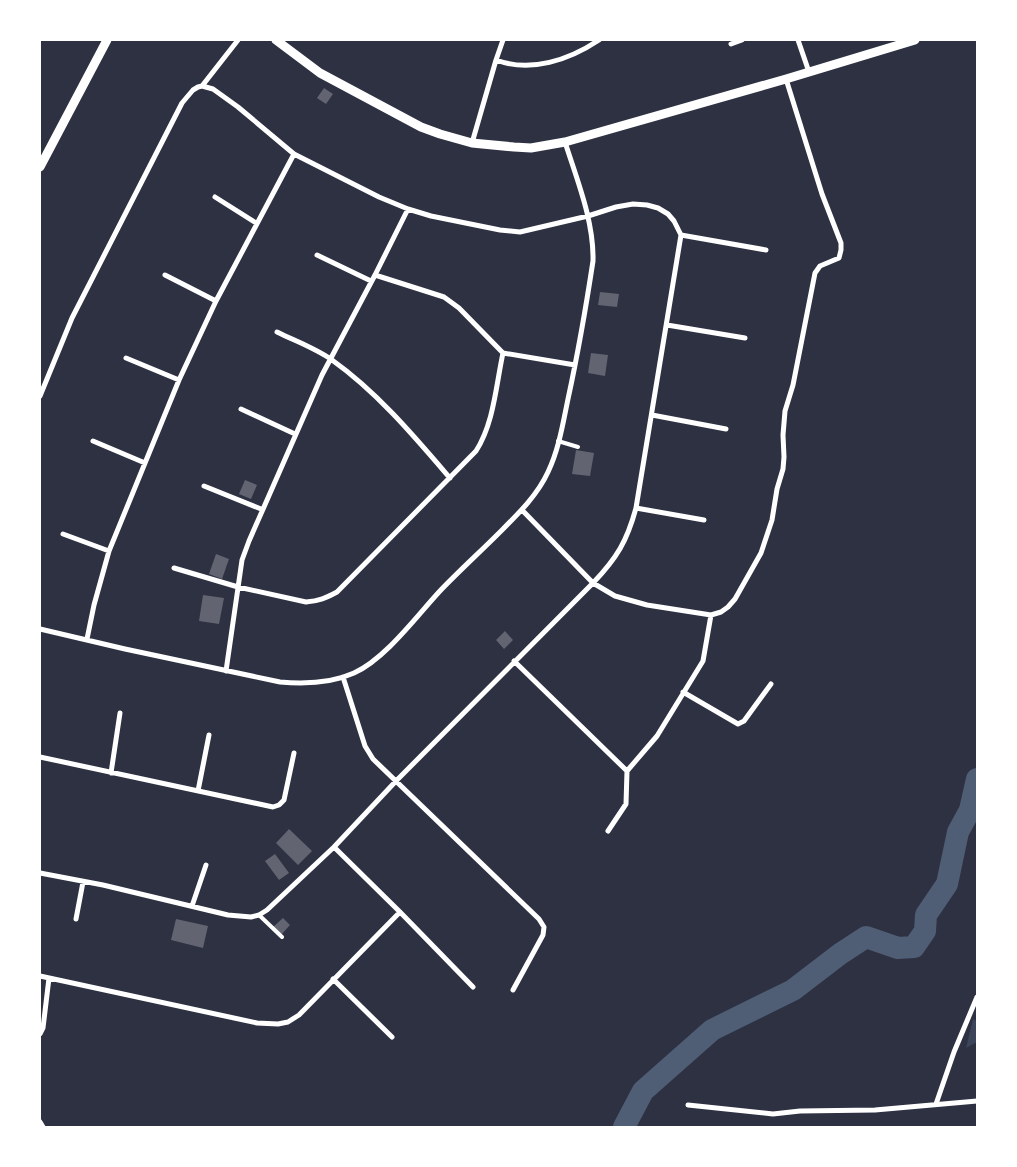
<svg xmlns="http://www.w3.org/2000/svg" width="1017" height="1167" viewBox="0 0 1017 1167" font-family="'Fira Sans Condensed',sans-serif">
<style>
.green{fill:#3c4559}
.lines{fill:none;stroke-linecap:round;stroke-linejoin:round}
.river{stroke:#4f5d75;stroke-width:22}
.building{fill:#626471}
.service{stroke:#fff;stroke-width:4}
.minor{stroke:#fff;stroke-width:5}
.tertiary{stroke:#fff;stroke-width:9}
</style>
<rect width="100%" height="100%" fill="#2d3142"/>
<path class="green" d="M973 1019 977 1021V1042L966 1048Z"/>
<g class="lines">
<path class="river" d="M624 1127 643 1091 712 1030 793 990 840 954 866 937 898 948 914 947 925 931 926 915 947 884 958 832 970 810 977 779"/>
</g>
<path class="building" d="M324 88 333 94 326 104 317 98Z
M600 292 619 294 617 307 598 305Z
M591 353 608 355 605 376 588 373Z
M576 450 594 453 590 476 572 474Z
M245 480 257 485 251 499 239 494Z
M216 554 229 559 222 579 209 574Z
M203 595 224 598 219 624 199 621Z
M505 631 513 640 504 649 496 640Z
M289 829 312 851 298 865 276 843Z
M275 854 289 873 279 880 265 861Z
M283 918 290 925 281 935 273 927Z
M176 919 208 926 203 948 171 940Z"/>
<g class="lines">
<path class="service" d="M558 441 578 447
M259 915 282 937"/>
<path class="minor" d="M798 40 809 72
M731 44 742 40
M496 60C531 73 569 60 599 40
M202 86 238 40
M472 143 496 60 503 40
M215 197 256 223
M681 235 766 250
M317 255 371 281
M165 275 216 301
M375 275 444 297 459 308 503 353 575 365
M667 325 745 338
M277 332C295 341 315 348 332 360 377 392 414 436 450 478
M126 358 179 380
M40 396 72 318 182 103 193 90 198 87 202 86 213 89 238 107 294 154 379 197 408 209 431 216 500 230 520 232 588 216 616 207 633 204 647 205 658 208 668 214 674 221 681 235 636 508C627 541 617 558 593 583L396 781 334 847 267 910 259 915 251 917 228 915 103 885 40 873
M241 409 295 434
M652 415 726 429
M93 441 145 463
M204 486 261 509
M636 508 704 520
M522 510 593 583 615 596 647 605 711 615 721 612 728 607 735 599 761 553 772 520 777 489 783 469 784 457 783 435 785 411 793 385 815 273 820 266 839 258 841 250V243L822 194 786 79
M63 534 109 551
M174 568 238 587 306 602C319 601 326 598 337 592L476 451C494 423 496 385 503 353
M40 629 125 649 280 682C303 684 332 683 354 673 385 659 416 617 439 592 458 572 479 553 498 534 517 515 537 496 548 472 559 449 563 423 568 399 578 353 586 307 593 261 594 221 577 180 565 142
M87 639 94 605 109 551 179 380 216 301 294 154
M514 661 627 771
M226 671 242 560 249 541 322 375 375 275 408 209
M343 677 365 746 373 759 539 919 544 927 543 935 513 990
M683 692 738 724 744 721 771 684
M40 757 273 807 279 805 284 800 294 753
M111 773 120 713
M198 791 209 735
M608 831 626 804 627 771 657 736 703 661 711 615
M334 847 400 912 473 987
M192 906 206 865
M76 919 83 882
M40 976 257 1023 278 1024 288 1022 299 1015 400 912
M333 979 392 1037
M40 1034 43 1028 49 978
M936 1104 954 1052 977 997
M688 1105 773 1114 800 1111 875 1110 977 1101
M40 1122 43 1127"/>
<path class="tertiary" d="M276 40 320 73 421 127 440 134 472 143 514 147 531 148 565 142 786 79 915 40
M40 167 107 40"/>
</g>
<rect width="1017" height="1167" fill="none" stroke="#ffffff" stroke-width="82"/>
</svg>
